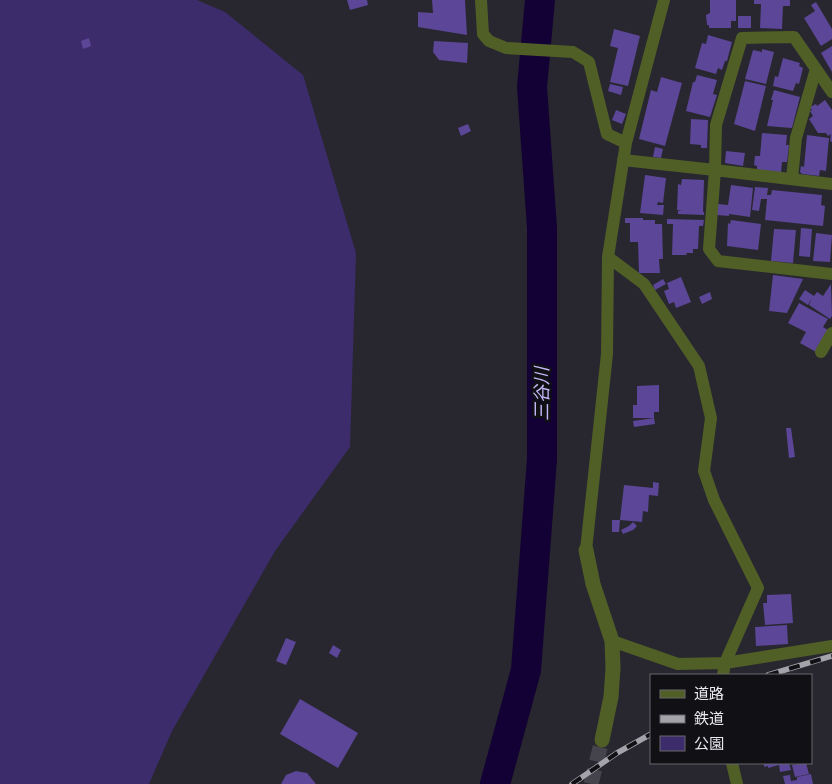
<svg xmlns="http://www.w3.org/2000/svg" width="832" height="784" viewBox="0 0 832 784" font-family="Poppins,'Noto Sans JP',sans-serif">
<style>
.green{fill:#3d2c6c}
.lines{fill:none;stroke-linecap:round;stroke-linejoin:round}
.river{stroke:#130034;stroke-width:30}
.building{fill:#5b4697}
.tertiary-tunnel{stroke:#45444c;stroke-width:15;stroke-dasharray:15 8;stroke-linecap:butt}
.minor{stroke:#505f26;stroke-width:12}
.tertiary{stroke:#505f26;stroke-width:15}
.rail-casing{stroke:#a4a3aa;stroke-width:5.5}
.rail{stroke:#111014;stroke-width:4;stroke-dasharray:11;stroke-linecap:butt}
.labels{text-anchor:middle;stroke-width:5;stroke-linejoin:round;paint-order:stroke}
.water-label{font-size:18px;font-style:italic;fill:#c6bafd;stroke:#111014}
</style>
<rect width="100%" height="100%" fill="#28272f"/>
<path class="green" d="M0 0H197L225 12 303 75 356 253 350 447 275 551 172 731 149 784H0Z"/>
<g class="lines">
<path class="river" d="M495 784 526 670 542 459V228L532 87 540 0"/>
</g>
<path class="building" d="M347 0H367L368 5 350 10Z
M432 0H465L467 35 418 27V12L433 13Z
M710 0H736V21H731V28H709V25H707L706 15 710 13Z
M754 0H790V6H783L782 29 760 28 761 4H754Z
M816 2 832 29V39L821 46 804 18 815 11 811 5Z
M738 16H751V28H738Z
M614 29 640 36 628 86 610 82 618 48 610 46Z
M708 35 732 42 727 61H725L722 70 718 68 716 74 695 68 702 43 706 44Z
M89 38 91 46 83 49 81 41Z
M434 41 468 43 467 63 439 60 433 52Z
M832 46V72L821 53Z
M762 49 774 52 766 84 745 79 753 50 762 52Z
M783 58 800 63 799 66 803 68 799 84 796 83 793 91 773 86 775 76 778 77Z
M697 75 717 80 713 94 717 95 710 117 686 111 693 82H695Z
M661 77 682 83 665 146 639 139 651 90 657 92Z
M745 81 766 86 755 131 734 124Z
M610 84 623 87 621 95 608 91Z
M774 90 800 97 792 128 767 126 773 100H771Z
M825 100 832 110V142L830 141 831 134 828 136 826 133H818L809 119 813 116 810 111 812 110 810 107 816 104 817 106Z
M616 110 626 114 622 124 612 120Z
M691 119 708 120 707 148H701V145L690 144Z
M468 124 471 131 461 136 458 128Z
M762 133 787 135 786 145H789L787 162H782L781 173 757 170V166L754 165 755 156H760Z
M807 135 829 138 826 171 820 170 819 176 802 174 800 172 801 166 804 167Z
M655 147 663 149 661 158 653 157Z
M726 151 745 153 743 166 725 163Z
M645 175 666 178 663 203 658 202 657 205H664L663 215 640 213Z
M682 179 704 180 703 212H704V215L678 214V211H682L677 210 678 184 681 185Z
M731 185 753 188 750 217 729 214V216L717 215 718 204 728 205Z
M755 187 768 188 767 195H771L772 190 822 195 821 205 825 206 823 226 765 220 767 199H761L759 211 752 210Z
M625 218H643V220H655V224H662L663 259H659L660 273H639L638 242H630V223H625Z
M667 219 704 220 703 226H699L698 249H693V253H686L687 255H672L673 224H667Z
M731 220 761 224 758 250 727 246 728 223 730 224Z
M801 228 812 229 810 257 799 256Z
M774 229 796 230 793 263 771 261Z
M816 233 832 235 830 262 813 261Z
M773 275 803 279 787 313 769 311Z
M681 277 691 302 676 308 674 302 669 304 664 291 669 289 667 283Z
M663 279 666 284 655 290 653 285Z
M831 284 832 316 830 319 809 305 812 298 808 305 799 299 805 290 814 296 817 292 823 296Z
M710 292 712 299 702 304 699 297Z
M799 303 828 319 823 327 828 330 816 352 800 343 806 332 788 323Z
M659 385V412H654V418H633V405H637V386Z
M654 418 655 424 634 427 633 421Z
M786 428H791L795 457 789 458Z
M653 482 659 483 658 496 649 495 648 512 643 511 642 522 620 520 624 485 653 488Z
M612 520H620L619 532H612Z
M633 522 637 526 633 530 623 534 621 530 629 526Z
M791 594 793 623 765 625 763 603H767V595Z
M787 625 788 644 756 646 755 627Z
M286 638 296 642 286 665 276 661Z
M333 645 341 650 337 658 329 653Z
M300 699 358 733 338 768 280 734Z
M764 763H789L791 770 780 772 779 765 768 768V766L764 767Z
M806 763 809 774 795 777 792 765Z
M296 771 307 773 316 784H281L286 775Z
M811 774 813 784H785L783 776 790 775 791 781 797 780V777Z"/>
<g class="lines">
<path class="tertiary-tunnel" d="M591 784 602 740"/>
<path class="minor" d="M481 0 483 34 489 41 506 48 573 52 589 62 607 134 626 143
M623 160 715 170 716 125 742 38 794 37 832 92
M792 179 796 138 816 69
M832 184 715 170 709 249 718 261 832 274
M608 257 644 284 699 366 711 418 704 471 714 500 758 588 725 663 723 675
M821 352 832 333
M586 550 607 354 608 257 626 143 664 0
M612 641 678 664 725 663 832 646
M732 763 737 784"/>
<path class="tertiary" d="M586 550 593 584 612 641 613 668 611 697 602 740"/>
<defs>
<path id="rail" d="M768 675 832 656
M572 784 617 753 651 734"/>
</defs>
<use href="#rail" class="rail-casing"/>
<use href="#rail" class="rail"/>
</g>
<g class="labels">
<g class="water-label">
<text transform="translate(542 394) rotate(-90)" y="6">三谷川</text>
</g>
</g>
<rect x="650" y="674" width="162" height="90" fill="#111014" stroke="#68676c"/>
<rect x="660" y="690" width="25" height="8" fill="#505f26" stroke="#68676c"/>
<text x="694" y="699" font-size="15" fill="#eae9ef">道路</text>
<rect x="660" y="715" width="25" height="8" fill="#a4a3aa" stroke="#68676c"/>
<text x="694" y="724" font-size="15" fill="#eae9ef">鉄道</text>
<rect x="660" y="736" width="25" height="15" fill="#3d2c6c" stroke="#68676c"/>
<text x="694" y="749" font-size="15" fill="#eae9ef">公園</text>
</svg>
